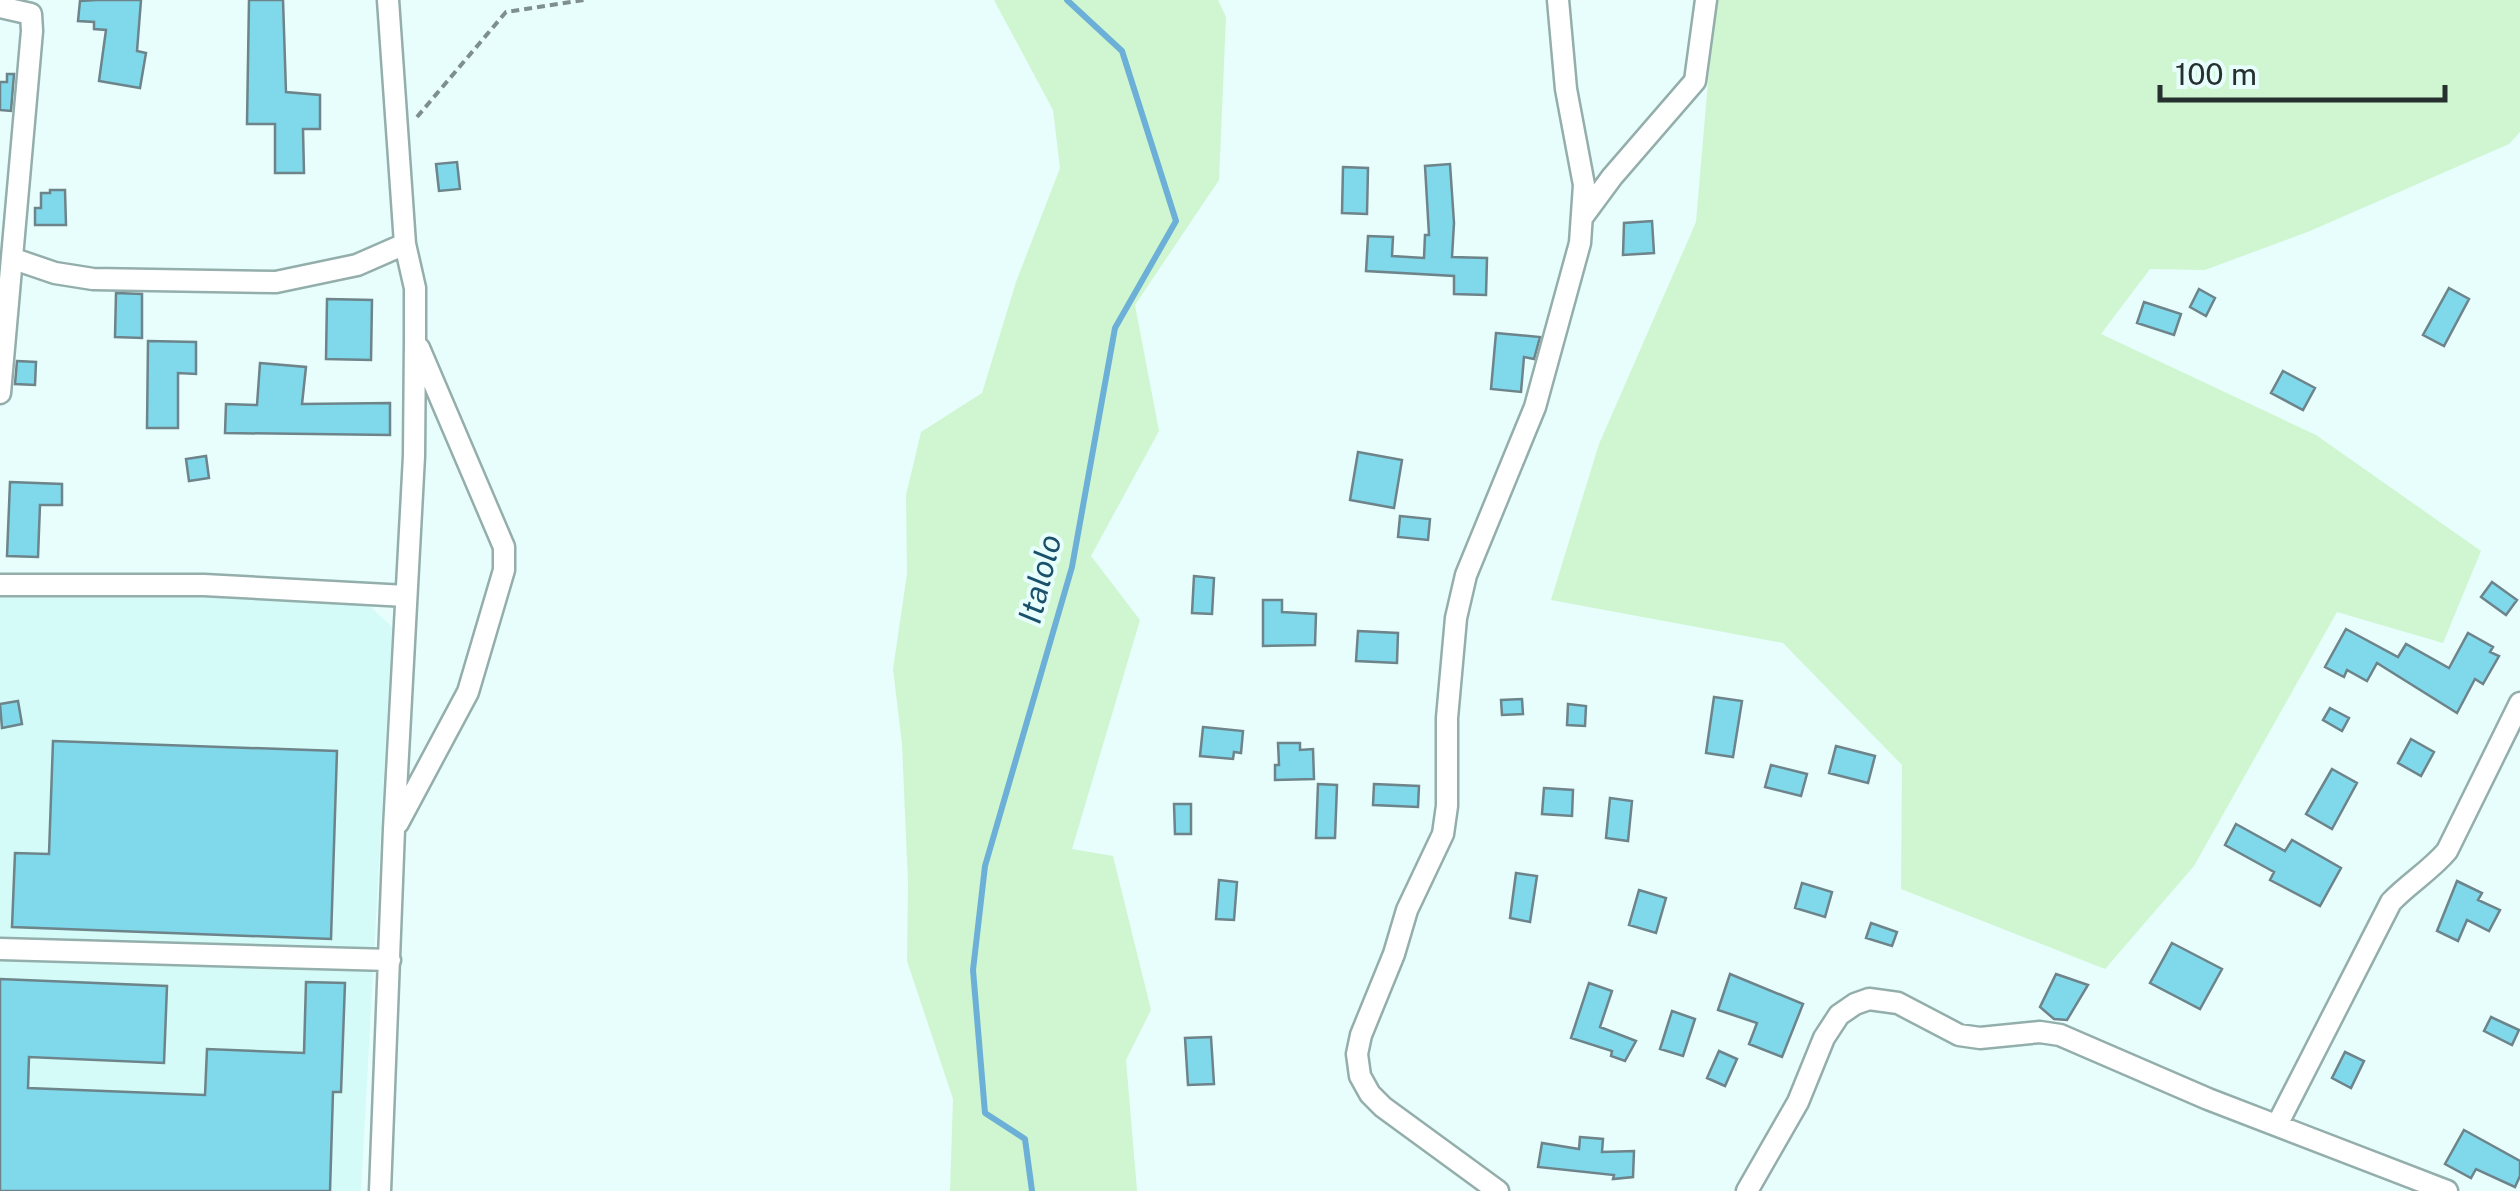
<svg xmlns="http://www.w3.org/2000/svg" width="2520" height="1191" viewBox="0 0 2520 1191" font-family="'Public Sans',sans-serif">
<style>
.built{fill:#d4fbf7}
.green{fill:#cff6d1}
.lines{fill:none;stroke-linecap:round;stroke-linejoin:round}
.stream{stroke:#6cb0d7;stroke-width:6}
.building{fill:#80d8eb;stroke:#6c848a;stroke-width:2.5}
.minor-casing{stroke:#93aeab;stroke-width:25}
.path{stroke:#7e8f8d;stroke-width:4;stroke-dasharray:8 5;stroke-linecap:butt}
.minor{stroke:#fff;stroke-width:20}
.labels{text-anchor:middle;stroke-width:8;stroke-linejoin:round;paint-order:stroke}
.water-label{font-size:32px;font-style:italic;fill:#1b506b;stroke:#e7fefc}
</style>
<rect width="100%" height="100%" fill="#e7fefc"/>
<path class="built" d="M358 595 392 627 361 1191H0V597Z"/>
<path class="green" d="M994 0H1218L1226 17 1219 180 1135 305 1159 431 1091 556 1140 620 1072 849 1113 856 1151 1010 1126 1060 1137 1191H950L953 1099 907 961 908 883 902 744 893 669 907 574 906 495 921 432 982 393 1016 282 1060 168 1053 110Z
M1715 0H2520V132L2509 144 2310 231 2205 270 2150 269 2101 334 2316 435 2481 551 2443 643 2337 612 2194 866 2105 969 1901 889 1902 765 1783 643 1551 600 1599 444 1696 222Z"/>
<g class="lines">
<path class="stream" d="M1032 1191 1025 1139 985 1113 973 970 985 866 1072 567 1115 328 1176 221 1122 51 1067 0"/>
</g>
<path class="building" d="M96 0H141L137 51 146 53 140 88 99 81 106 30 94 29V22L78 21 80 1Z
M249 0H283L286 92 320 95V129H303L304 173H275V124H247Z
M7 74H14L11 111 0 110V82H7Z
M457 162 460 189 439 191 436 164Z
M1450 164 1454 223 1452 257 1487 258 1486 295 1454 294V276L1366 271 1368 236 1393 237 1392 256 1424 258 1425 235H1429L1425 166Z
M1343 167 1368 168 1367 214 1342 213Z
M50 190H65L66 225H35V208H41V193H50Z
M1652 221 1654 253 1623 255 1624 223Z
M2449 288 2469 299 2444 346 2423 335Z
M2199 289 2215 298 2206 316 2190 307Z
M116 293 142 294V338L115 337Z
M327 299 372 300 371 360 326 359Z
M2144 302 2181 314 2174 335 2137 323Z
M1496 333 1540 337 1534 359 1524 357 1521 392 1491 389Z
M148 341 196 342V374L178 373V428H147Z
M17 361 36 362 35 385 15 384Z
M260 363 306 367 302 404 390 403V435L225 433 226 404 257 405Z
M2283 371 2315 388 2303 410 2271 393Z
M1358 452 1402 460 1394 508 1350 500Z
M206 456 209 478 189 481 186 459Z
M10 482 62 484V505H40L38 557 7 556Z
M1400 516 1430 519 1428 540 1398 537Z
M1194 576 1214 578 1212 614 1192 613Z
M2492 582 2517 600 2506 615 2481 597Z
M1263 600H1282V612L1316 614 1315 645 1263 646Z
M2346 629 2398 657 2406 644 2449 668 2468 633 2493 647 2490 652 2499 656 2483 684 2475 679 2457 713 2377 663 2367 681 2347 670 2344 677 2325 667Z
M1358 631 1398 633 1397 663 1356 661Z
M1714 697 1742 701 1733 757 1706 753Z
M1522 699 1523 714 1502 715 1501 700Z
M18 701 22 724 2 728 0 704Z
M1568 704 1586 706 1585 726 1567 725Z
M2330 708 2349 718 2342 731 2323 720Z
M1203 727 1243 731 1241 753 1234 752 1233 759 1200 756Z
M2411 739 2434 752 2421 776 2398 763Z
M53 741 337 751 331 939 12 927 15 853 49 854Z
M1278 743H1300V750L1313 749 1314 779 1275 780V765H1279Z
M1836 746 1875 756 1868 783 1829 773Z
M1771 765 1807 774 1801 796 1765 787Z
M2332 769 2357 783 2332 829 2306 814Z
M1318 784 1337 785 1335 838H1316Z
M1374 784 1419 786 1418 807 1373 805Z
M1544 788 1573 790 1572 816 1542 814Z
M1610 798 1632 801 1628 841 1606 838Z
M1174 804H1191V834H1175Z
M2236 824 2285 851 2292 840 2341 868 2320 906 2270 880 2274 872 2225 845Z
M1516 873 1537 876 1530 922 1510 918Z
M1219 880 1237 882 1234 920 1216 919Z
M2457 881 2482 893 2478 900 2500 910 2489 931 2467 920 2458 941 2437 931Z
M1802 883 1832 892 1825 917 1795 908Z
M1639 890 1666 898 1656 933 1629 925Z
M1871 923 1897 932 1892 946 1866 938Z
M2172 943 2222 969 2200 1009 2150 983Z
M1730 974 1803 1004 1782 1057 1749 1044 1757 1023 1718 1010Z
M2056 974 2088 985 2067 1020 2054 1019 2040 1007Z
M0 979 167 986 164 1063 29 1057 28 1088 205 1095 207 1049 304 1053 306 982 345 983 341 1092H333L330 1191H0Z
M1589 983 1612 991 1600 1027 1636 1041 1625 1061 1611 1056 1612 1051 1571 1038Z
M1672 1011 1695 1019 1683 1056 1660 1049Z
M2491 1017 2519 1030 2512 1045 2484 1031Z
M1211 1037 1214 1084 1188 1085 1185 1038Z
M1719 1051 1737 1059 1725 1086 1707 1078Z
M2345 1052 2364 1061 2351 1088 2332 1078Z
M2464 1130 2520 1161V1176L2515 1187 2476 1169 2471 1178 2445 1164Z
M1580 1137 1603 1139 1602 1152 1634 1151 1633 1177 1613 1179 1614 1175 1538 1167 1542 1143 1579 1149Z"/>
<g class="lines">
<defs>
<path id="minor" d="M0 7 31 14 32 31 0 393
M1584 215 1612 177 1695 81 1706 0
M14 259 55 273 93 279 276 282 357 265 405 244
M0 585H204L406 596
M398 823 468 692 504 570V547L419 348
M0 949 390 960
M2278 1123 2391 902C2409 883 2430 871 2447 851L2520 703
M380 1191 394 829 414 456 415 338V288L405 244 388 0
M1498 1191 1383 1107 1370 1094 1360 1076 1357 1054 1361 1035 1394 954 1407 910 1443 834 1447 806V718L1456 618 1466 575 1535 407 1580 243 1584 185 1566 89 1558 0
M1747 1191 1798 1102 1824 1038 1839 1015 1855 1004 1869 999 1898 1003 1959 1035 1980 1038 2040 1032 2060 1035 2208 1099 2447 1191"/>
</defs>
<use href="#minor" class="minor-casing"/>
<path class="path" d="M417 117 506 12 584 0"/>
<use href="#minor" class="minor"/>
</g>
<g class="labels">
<g class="water-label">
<text transform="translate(1040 579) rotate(-76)" y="11">Italolo</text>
</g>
</g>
<path d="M2160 85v15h285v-15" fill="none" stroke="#25302f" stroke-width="5"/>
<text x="2175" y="85" font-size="30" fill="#25302f" stroke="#e7fefc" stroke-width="8" paint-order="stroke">100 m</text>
</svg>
